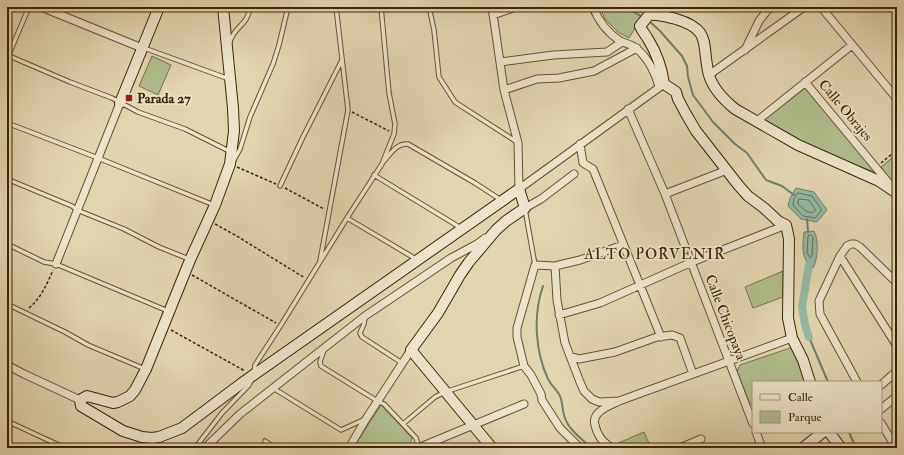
<svg xmlns="http://www.w3.org/2000/svg" width="904" height="455" viewBox="0 0 904 455" font-family="'IM FELL Double Pica',serif">
<style>
.green{fill:#b1be8d;stroke:#777249}
.water{fill:#95b9a7;stroke:#727e66}
.lines{fill:none;stroke-linecap:round;stroke-linejoin:round}
.shore{stroke:#696f56;stroke-width:1}
.stream{stroke:#727e66;stroke-width:2}
.canal{stroke:#95b9a7;stroke-width:8}
.lane-casing{stroke:#665130;stroke-width:5.5}
.street-casing{stroke:#665130;stroke-width:9}
.secondary-casing{stroke:#3d2505;stroke-width:12}
.path{stroke:#3d2505;stroke-width:1.5;stroke-dasharray:3 2;stroke-linecap:butt}
.lane{stroke:#ece4cc;stroke-width:3.5}
.street{stroke:#ece4cc;stroke-width:7}
.secondary{stroke:#ece4cc;stroke-width:10}
.poi-dot{fill:#8f2418;stroke:#ece4cc;stroke-width:1.5}
.labels{text-anchor:middle;stroke-width:3.5;stroke-linejoin:round;paint-order:stroke}
.poi-label{font-size:14px;font-weight:bold;fill:#3d2505;stroke:#ece4cc;text-anchor:start}
.street-label{font-size:14px;fill:#3d2505;stroke:#ece4cc}
.neighbourhood-label{font-size:15px;letter-spacing:1px;fill:#3d2505;stroke:#ece4cc}
</style>
<rect width="100%" height="100%" fill="#e2d6b1"/>
<filter id="stains"><feTurbulence type="fractalNoise" baseFrequency=".005" numOctaves="4"/><feColorMatrix values="0 0 0 0 .2 0 0 0 0 .09 0 0 0 0 .02 0 0 0 .5 -.17"/></filter>
<radialGradient id="worn" r=".72"><stop offset=".6" stop-color="#630" stop-opacity="0"/><stop offset="1" stop-color="#630" stop-opacity=".3"/></radialGradient>
<path class="green" d="M600 7H658L646 10 629 38 618 32 605 19Z
M152 56 171 65 158 95 139 86Z
M805 88 875 172 843 161 810 147 763 121Z
M897 154V182H892L881 167Z
M783 271V297L753 308 745 287Z
M793 347 807 382H753V405L750 404 737 371 740 365Z
M381 405 412 438 409 448H353Z
M644 432 651 448H618L616 444Z"/>
<path class="water" d="M796 188 814 192 827 210 817 222 801 219 788 206 790 198Z
M814 231C819 241 818 258 813 268 800 258 803 246 804 232Z"/>
<g class="lines">
<path class="shore" d="M798 193 812 196 821 209V211L815 218 803 216 793 205 794 199Z
M799 199 809 200 815 209V211L812 213 806 211 798 204Z
M809 235H811L813 237 812 256 810 258 807 253 808 237Z"/>
<path class="stream" d="M626 7 642 17
M648 20 660 31 682 56 687 66 688 77 693 95 713 122 735 144 747 153 766 180 782 186 794 195
M807 219 808 232
M543 286C533 315 535 351 548 379 551 385 556 389 559 394 563 401 562 411 565 418 569 430 582 439 591 448
M809 337 828 382
M849 432 856 448"/>
<path class="canal" d="M809 265 802 307 805 325 809 337"/>
<defs>
<path id="lane" d="M429 7 434 30 439 77 455 102 461 106 517 142
M230 42C234 26 248 26 250 7
M144 48 229 79
M7 55 70 82 112 98 138 112 185 129 229 151
M7 59 29 7
M7 123 98 158 214 205
M234 160 240 149 250 117 273 64 279 45 288 7
M384 161C391 153 397 143 408 144L475 183 501 200
M374 175 461 228
M7 179 72 206 77 210 124 229 159 247 189 259
M280 186 302 139 342 60
M525 209 535 265
M347 218 416 259
M7 244 44 262 56 264 168 311
M320 261 348 110 336 7
M7 304 65 332 88 345 145 369
M365 316 364 324 360 333 362 337 402 363
M324 350 320 362 321 366 379 402 384 404 416 438 419 448
M254 372 255 365 281 325 347 218 382 164 394 134 395 124 389 93 381 7
M273 388 341 430 363 420
M7 421 65 448
M403 424 435 397 445 392 524 366
M265 441 275 448
M195 448 222 413 249 385 252 379"/>
<path id="street" d="M41 7 142 48
M492 7 504 90 518 143 519 189
M593 7C598 20 608 33 620 41 626 44 632 44 637 49 648 58 656 74 659 87
M821 7 897 99
M493 15 516 7
M649 15 652 11 665 7
M745 50 759 21 770 7
M500 62 553 55 607 52 622 42
M709 75 804 7
M805 82 892 187
M504 90 537 79 559 78 594 71 637 48
M628 109 665 194 753 424
M757 121 852 45
M580 144 583 163 593 169 661 337
M519 189 664 84
M665 194 727 170
M525 208 541 199 574 174
M840 256 897 346
M56 264 120 103
M555 266 580 260 623 245
M559 315 600 303 692 262 786 225
M570 356 579 359 615 352 657 337 672 335 680 338 693 374
M7 365 24 374 80 400
M857 382 820 314 819 301 840 256 847 246 851 244H855L860 247 897 283
M881 385 897 371
M881 409 897 396
M881 423 896 448
M756 432 762 448
M205 448 240 414 365 316 451 258 477 244 485 238
M349 448 366 419 411 350
M418 448 524 404
M580 448 560 428 542 400 541 394 531 375 524 366 517 337V328L535 265 555 266 557 300 565 343 580 382 584 391 592 399 599 402 619 401
M611 448C608 445 605 443 602 440 599 436 596 430 595 425 591 412 609 406 619 401L792 338
M680 448 701 439"/>
<path id="secondary" d="M223 7 233 108 234 131 230 164 215 205 190 260 146 369 135 390 130 396 118 402 113 403 87 396 80 400 81 406 123 431 142 437 152 438 159 437 182 428 242 383 519 189 525 208 506 221 496 230 469 262 460 275 438 313 411 350 492 448
M120 103 159 7
M810 382 803 360 792 338 788 318 789 239 786 225 778 221 764 208 748 196 739 186 696 131 686 114 678 99 676 92 664 84C662 69 656 52 648 39 645 34 642 31 640 26L649 15C659 14 667 17 676 19 713 30 701 45 709 75 713 89 724 100 735 109L798 145 879 181 897 193
M829 432 841 448
M803 448 823 432"/>
</defs>
<use href="#lane" class="lane-casing"/>
<use href="#street" class="street-casing"/>
<use href="#secondary" class="secondary-casing"/>
<path class="path" d="M352 112 389 131
M881 163 897 150
M237 167 276 184
M285 188 324 209
M215 224 235 235 305 278
M192 275 276 323
M29 308C41 298 47 284 53 270
M171 330 245 371"/>
<use href="#lane" class="lane"/>
<use href="#street" class="street"/>
<use href="#secondary" class="secondary"/>
</g>
<rect class="poi-dot" x="125" y="94" width="8" height="8" rx="2"/>
<g class="labels">
<g class="poi-label">
<text x="137" y="103">Parada 27</text>
</g>
<g class="street-label">
<text transform="translate(846 110) rotate(50)" y="5">Calle Obrajes</text>
<text transform="translate(726 317) rotate(69)" y="5">Calle Chicopaya</text>
</g>
<g class="neighbourhood-label">
<text x="655" y="259">ALTO PORVENIR</text>
</g>
</g>
<rect width="904" height="455" fill="none" stroke="#e2d6b1" stroke-width="24"/>
<rect x="8" y="8" width="888" height="439" fill="none" stroke="#3d2505" stroke-width="2"/>
<rect x="12" y="12" width="880" height="431" fill="none" stroke="#3d2505"/>
<rect x="752" y="381" width="130" height="52" fill="#ece4cc" stroke="#a6987c"/>
<rect x="760" y="394" width="20" height="6" fill="#ece4cc" stroke="#a6987c"/>
<text x="788" y="401" font-size="12" fill="#3d2505">Calle</text>
<rect x="760" y="411" width="20" height="12" fill="#b1be8d" stroke="#a6987c"/>
<text x="788" y="421" font-size="12" fill="#3d2505">Parque</text>
<rect width="100%" height="100%" filter="url(#stains)"/>
<rect width="100%" height="100%" fill="url(#worn)"/>
</svg>
